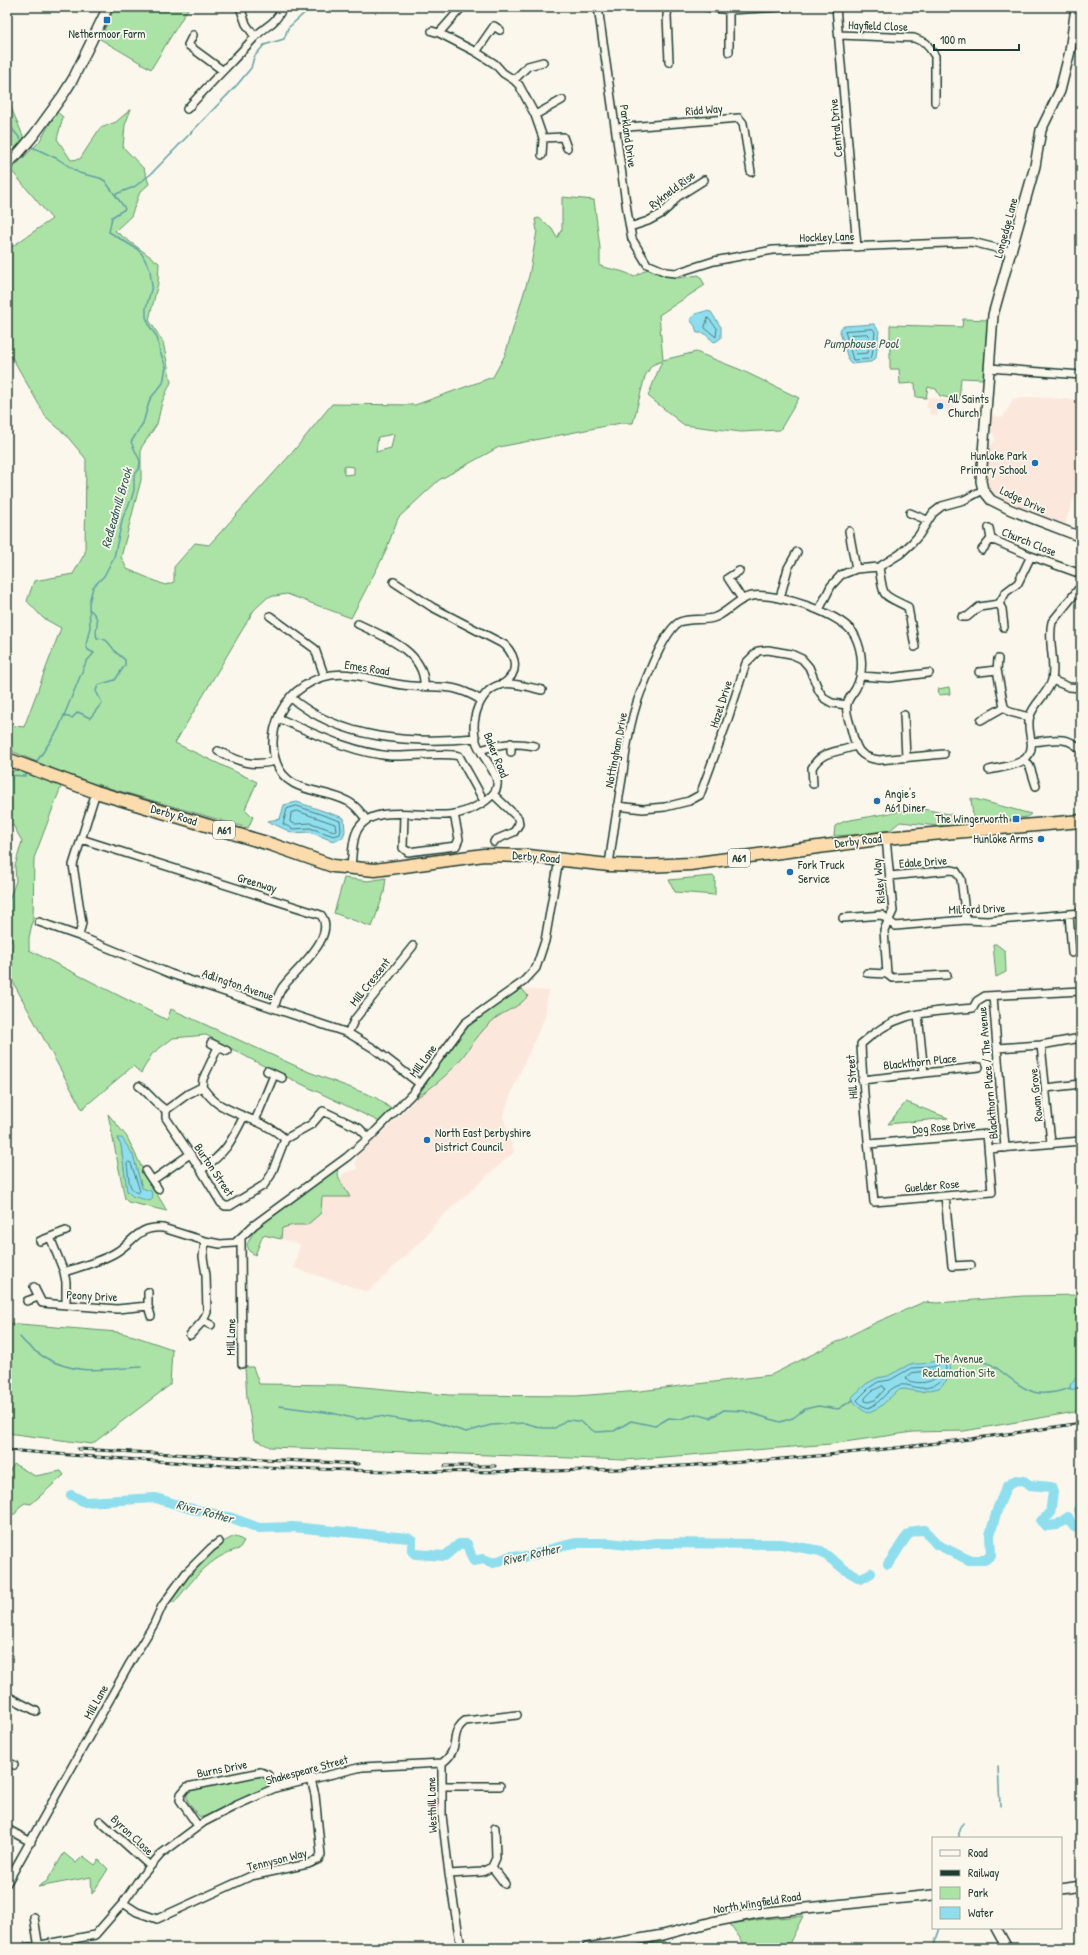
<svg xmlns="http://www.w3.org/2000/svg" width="1088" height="1955" viewBox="0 0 1088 1955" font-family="'Patrick Hand',sans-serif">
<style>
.built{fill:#fce7dc}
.green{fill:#abe3a6;stroke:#65906d;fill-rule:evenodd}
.water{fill:#8fdeee;stroke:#629ea4}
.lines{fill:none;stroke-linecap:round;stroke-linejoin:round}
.shore{stroke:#4c7d7e;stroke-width:1}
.stream{stroke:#629ea4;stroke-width:1.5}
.river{stroke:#8fdeee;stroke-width:10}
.street-casing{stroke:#1f3d34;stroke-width:10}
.secondary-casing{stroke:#1f3d34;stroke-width:12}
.highway-casing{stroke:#1f3d34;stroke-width:15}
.street{stroke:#fbf7ec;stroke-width:7}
.secondary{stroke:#fbf7ec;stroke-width:9}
.highway{stroke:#fcdcac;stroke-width:12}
.rail-casing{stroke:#1f3d34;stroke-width:3}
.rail{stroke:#fbf7ec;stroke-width:1.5;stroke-dasharray:4.5;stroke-linecap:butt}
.poi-dot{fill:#1f6fb2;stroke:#fbf7ec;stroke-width:1.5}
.labels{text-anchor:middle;stroke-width:3.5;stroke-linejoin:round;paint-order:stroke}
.shield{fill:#fbf7ec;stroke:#61756b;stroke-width:1}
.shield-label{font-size:11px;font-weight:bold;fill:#1f3d34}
.street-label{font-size:12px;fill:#1f3d34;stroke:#fbf7ec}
.poi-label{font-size:12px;fill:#1f3d34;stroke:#fbf7ec;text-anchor:start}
.park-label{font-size:12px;fill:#3b5e4b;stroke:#fbf7ec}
.water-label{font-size:13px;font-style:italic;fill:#355d59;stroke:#fbf7ec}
</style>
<rect width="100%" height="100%" fill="#fbf7ec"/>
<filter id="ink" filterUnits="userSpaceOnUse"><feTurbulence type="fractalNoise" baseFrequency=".025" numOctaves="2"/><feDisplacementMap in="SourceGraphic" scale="8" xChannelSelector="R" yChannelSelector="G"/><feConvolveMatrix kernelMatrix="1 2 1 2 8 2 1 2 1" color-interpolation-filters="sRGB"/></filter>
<g filter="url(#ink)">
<path class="built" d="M928 397 955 402 953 411 938 409 937 416 929 414 930 408H926Z
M1032 397 1081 400V497L1075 495 1065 524 1049 520 1010 503 992 492 988 486 987 479 989 447 996 439 990 429 991 416 1003 417 1013 399Z
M522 989 548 991 545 1017 514 1086 503 1116 514 1152 438 1220 427 1235 368 1292 294 1268 300 1244 281 1239 282 1228 294 1225H307L322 1197H350L339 1179 344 1173 358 1169 355 1162 358 1155 387 1129 411 1104 461 1034 508 996Z"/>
<path class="green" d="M115 7H189L151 69 100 39Z
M7 98 24 138 15 152 7 158Z
M131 109 125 125 123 147 144 169 149 184 140 192 131 216 115 231 159 263 158 283 149 320 163 342 171 382 162 402 157 424 141 448V480L121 557 127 569 165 585 174 582V567L195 543 209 545 291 454 332 404 415 405 493 377 505 355 529 276 537 231 535 219 539 218 552 229 557 238 562 229V197L594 200 600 248V266C612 270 624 270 634 277L647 269 678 278 699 275 705 285 659 315 663 360 696 352 741 370 799 398 780 430 741 432 684 425 648 396 662 361 652 365 645 376 633 423H621L499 447 439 480 398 518 385 553 351 618 287 594 268 597 254 610 175 743 257 782 245 809 253 817 248 828 102 786 67 775 7 749V725L24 727 61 628 43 618 27 601 34 581 73 574 85 553 86 459 66 435 46 417 13 359 7 355V250L52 219 11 170 39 142 57 112 63 117 57 139 71 160 80 159 100 128 116 122ZM394 434 391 448 376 452 378 437ZM344 466 354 467V474L344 475Z
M963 319 990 320 983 379 961 378 959 400 940 396 936 389 928 387 926 398 916 397 915 383 900 384 899 369H890V325L962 327Z
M949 687 950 694 939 695 938 689Z
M18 769 62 784 34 858 33 919 29 938V950L167 1020 171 1009 309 1072 375 1097 393 1110 380 1122 260 1064 206 1035 173 1038 152 1054 141 1073 133 1066 82 1109 8 973 13 944 10 937 8 902 16 881 15 866 22 841 13 825 7 827V774Z
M971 798 1031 814 1027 817 978 823 973 817Z
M918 808 954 815 949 824 939 826 900 822 890 830 866 834 834 836 835 826 845 821Z
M712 876 715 877V895L675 892 669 880Z
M344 878 368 881 386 878 384 893 372 927 334 913Z
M993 944H996L1005 951 1006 972 996 977Z
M522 989 528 996C517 1009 508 1009 496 1018 479 1031 469 1050 456 1065 444 1078 430 1089 416 1098L461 1034 486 1010Z
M906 1102 948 1118 888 1124Z
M108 1114 127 1137 144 1172 167 1211 128 1202 125 1199ZM117 1139 133 1155 142 1188 127 1191 121 1145Z
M337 1167 339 1179 350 1197H322L321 1213 307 1225H294L282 1228 281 1239 263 1235 255 1255 249 1251 247 1244 254 1231 276 1212Z
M1081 1295V1411L964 1431 913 1432 831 1444 625 1460 270 1447 254 1439 247 1398 245 1367H253L259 1384 342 1385 449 1395 576 1396 640 1391 771 1375 877 1322 924 1302 938 1303 1023 1296Z
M7 1323 117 1332 134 1336 172 1349 170 1385 92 1444 7 1433Z
M14 1464 35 1476 61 1471 64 1475 31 1504 25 1503 19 1507 16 1513 7 1518V1471H10Z
M235 1536 244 1541 239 1549C210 1556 192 1581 174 1603L169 1599 189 1572 215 1546Z
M257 1776 263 1777 270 1783 269 1787 265 1790 207 1817H200L198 1815C193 1808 182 1799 189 1789Z
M64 1853 76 1863 83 1856 95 1865 99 1860 108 1869 92 1894 91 1877 38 1887 47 1881Z
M803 1916 787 1948H747L730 1924 764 1919Z
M665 1941V1948H629Z"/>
<path class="water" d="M706 311 711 312 721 327V338L717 341 714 342 704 333H697L695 326 691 321V318L695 314Z
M874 324 879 331 876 358 871 362 851 364 849 362 840 332 841 328 844 326Z
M297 802 344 818 345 831 343 838 333 841 310 832 293 833 267 821 280 819 284 805Z
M117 1138H122L133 1155 142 1188 151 1191 153 1198 150 1201 132 1196 127 1191 121 1145Z
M948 1359 951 1370 947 1380 939 1388 921 1392 904 1389 898 1390 880 1407 867 1413C861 1409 854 1405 852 1397L866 1384 877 1378 888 1376 910 1364H921Z
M1081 1370V1387L1071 1390 1070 1385Z"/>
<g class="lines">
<path class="shore" d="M708 318 717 328 716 337 705 328Z
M873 329 875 332 872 356 869 359 853 360 845 331Z
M868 334 869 335 868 353 856 354 851 335Z
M297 806 340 821 341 830 340 834 334 836 310 828 293 829 283 824 287 809Z
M297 811 335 824 336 830 334 831 311 823 295 824 290 822 291 813Z
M129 1162 131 1163 140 1191 138 1193C127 1191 129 1173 127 1164Z
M942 1364H945C950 1379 933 1389 920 1388 912 1387 903 1382 895 1387 884 1393 881 1403 868 1408L861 1405 857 1400 869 1388 878 1382 890 1380 911 1368 932 1367Z
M938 1370 940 1373C934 1384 915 1385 905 1379L912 1373Z
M883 1386 885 1389 875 1400 868 1402 865 1401V1398L872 1391Z"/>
<path class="stream" d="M7 116 13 130 23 142
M30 146 58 159 79 173 100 178 105 181 124 207 125 209 112 217 109 232 137 249 142 254 150 270 152 286 146 308V317L150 327 157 337 160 352 166 367 163 383 150 399 143 423 131 442 140 461 139 469 134 476V490L131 500 123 517 114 557 104 576 93 587 89 603 90 627 86 645 88 650 94 653 86 662 58 730 35 764
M116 194 134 187 151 174 237 85 251 68 254 57 264 45 284 39 288 28 311 7
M64 716 72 718 78 712 90 718 102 703 96 691 98 685 115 680 125 665V660C122 657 117 654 115 651 109 644 108 638 97 638 93 627 104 621 89 609
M7 775 25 776 29 772
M20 1337C27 1346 34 1351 44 1357 77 1376 105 1369 141 1367
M981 1361C990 1363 995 1366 1002 1372 1029 1393 1037 1399 1070 1388
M279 1406 332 1413 356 1419 379 1416 410 1421 428 1420 466 1432 491 1425 525 1423 543 1428H555L566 1420 579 1421 595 1432 614 1431 631 1421 655 1426 669 1418 681 1419 696 1414 710 1418 724 1410 744 1411 780 1422 793 1418 805 1409 818 1406 838 1409 853 1400
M7 1467 10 1469
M998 1766 1000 1806
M959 1838V1830L963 1823
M933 1948 940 1928"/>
<path class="river" d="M71 1495 85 1502 156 1498 188 1508 232 1518 259 1528 293 1527 408 1538 412 1540V1551L415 1554 445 1556 459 1544H467L472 1558 474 1561 483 1559 494 1563 510 1556 527 1557 551 1549 575 1543H609L637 1546 656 1543 781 1544 821 1551 844 1569 861 1579 871 1573
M1081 1509 1079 1510 1081 1517
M888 1564C895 1556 905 1535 912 1532 915 1530 921 1530 925 1530L936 1544 969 1560H985L991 1555 990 1535 998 1507 1007 1486 1016 1480 1024 1481 1029 1485 1051 1487 1053 1492 1050 1514 1041 1521 1046 1526 1057 1525 1068 1517 1074 1527 1081 1530"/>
<defs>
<path id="street" d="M240 7 246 24 255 37
M598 7 628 217 632 239 647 264 666 272 676 273 714 261 773 250 972 242 1012 252
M668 7 667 16 669 62
M707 7 729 10 783 7
M836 7 857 247
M729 10V52
M432 31 439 33 462 7
M439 33 476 52 495 64 503 73 514 80 519 85 535 115 543 138 563 137 567 148
M193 35 188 45 222 70
M839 35 914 38 926 43 935 56V102
M476 52 494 26 500 30
M514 80 528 66 543 62
M187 109C209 84 232 62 254 38 266 24 274 27 283 7
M535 115 562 100
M616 128 739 118 743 123 751 172
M542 155 543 138
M630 227 648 221 661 214 670 206 677 197 704 180
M989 368 1081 375
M910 513 927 520
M989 528 991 539
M849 531 856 569
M982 550 991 539 1031 556 1081 574
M879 567C884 599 880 593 908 607L915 647
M739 571 728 578 742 599
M394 582 432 607 505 645C517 658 519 673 503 684
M780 598 788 568 797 552
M999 604 1002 609 1004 627
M819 610 831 586 841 575 856 569 879 567 900 554 912 543 919 535 933 513 942 506 964 500 983 490
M270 616 315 649 324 675
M962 617H967L979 607 999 604 1006 592 1018 583 1031 556
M358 624C383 636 426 652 424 686
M997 670 998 659
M979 672 997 670 1004 707 981 720
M861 676 889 678 929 673
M1052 680 1069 687 1081 688
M290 697C341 740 412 744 476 738
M1004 707 1010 712 1029 717
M904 715 906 758
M278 718C313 733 352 753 391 756 411 757 441 752 459 756L484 801
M1031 742C1050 741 1067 734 1081 750
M480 750C505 743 509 742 535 746
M218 751C240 762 250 767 276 761
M511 752V743
M1025 760 1030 767 1036 786
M989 770C1006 766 1035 765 1031 741 1030 733 1027 724 1030 716 1034 703 1048 694 1052 680 1056 660 1047 641 1052 622L1081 586
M813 784 812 768C821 750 838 753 855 746
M493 794 518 818 519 824 514 832 495 840 494 842
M617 806 643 809 665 807 689 801 700 795 727 722 746 663 758 651 768 650 791 654 802 659 809 667 819 691 825 699 832 703 847 705
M404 814 403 848 408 852 456 846 459 839 454 814
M366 820C362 813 354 804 347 801 322 788 287 794 276 762 270 745 273 729 280 713 286 701 293 693 304 686 338 663 367 680 403 685 436 690 448 680 481 700
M886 838 893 911 884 930 887 974 892 978 947 975
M81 839 321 915C338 937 293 972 282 988 278 994 276 1002 274 1008
M609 865C613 834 618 803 623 772 627 741 632 710 645 682 651 667 666 629 680 622 690 618 702 621 713 618 727 614 737 598 752 596 775 592 845 614 855 636 863 652 864 673 856 688 853 694 848 698 847 704 845 712 849 720 851 728 856 747 857 757 879 760L944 754
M351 869C352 857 352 843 356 833 369 800 428 820 455 814 466 812 482 805 490 797 495 793 498 788 497 781 494 767 480 755 476 741 470 720 479 689 503 684 511 682 533 688 542 690
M890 876 951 870 956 871 961 879 966 920
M1069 914 1072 953
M843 918 882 915 895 926 966 920 987 921 1081 913
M39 922 79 936 171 974 348 1033 373 1048 420 1084
M79 936 82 923 73 865 96 792
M867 973 887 974
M993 996 1005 1148
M918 1014 924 1073
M348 1033 355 1019 413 946
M211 1043 227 1051
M1041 1045 1051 1143
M218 1047 203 1079 202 1087C206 1092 211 1099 217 1103 238 1117 266 1121 285 1139
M997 1048 1041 1045 1081 1038
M267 1071 282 1078
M862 1080 979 1067
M139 1086C149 1093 155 1104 166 1110V1118L201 1170 221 1203 225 1206H230L264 1185 271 1175 285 1139 312 1124 323 1111 359 1128 369 1138
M1046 1088 1081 1084
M166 1110 188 1094 202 1087
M255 1121 274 1075
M869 1144 987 1134 992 1192 874 1202C869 1149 863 1097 861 1044 898 1010 926 1013 973 1008L977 1001 985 996 1081 991
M989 1149 1081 1141
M201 1170C226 1153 231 1142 244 1116
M146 1171 158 1189
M153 1180 190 1154
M945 1196 952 1266 971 1265
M50 1237 64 1272 66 1282V1305
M241 1239 242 1364
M40 1241 66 1231
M64 1272C80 1267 98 1262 113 1254 134 1243 136 1226 163 1228L205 1241 220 1244 235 1243 254 1225 347 1157 369 1138 413 1093 465 1023 523 982 536 968 545 941 559 859
M34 1287 42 1303 117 1309 148 1306
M148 1292V1306L151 1316
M27 1301 38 1297
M203 1321 211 1325
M190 1335 203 1321 207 1312 206 1275 203 1257 205 1241
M7 1696 36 1711
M7 1762 14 1765
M442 1763V1815L449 1874 461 1948
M442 1763C462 1749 448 1734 465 1721L517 1715
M442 1786H500
M100 1821 150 1866
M198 1826 180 1800 181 1794 187 1787 261 1772 268 1775 275 1788
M7 1829 31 1842
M492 1867 505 1884
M449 1874 482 1872 492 1867 496 1858 495 1828
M7 1883 130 1663 154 1624 162 1606 186 1573 211 1548 219 1542
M123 1903 137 1912 157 1919 251 1876 308 1864 318 1860 321 1855 315 1795 311 1779
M34 1917 39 1948
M24 1948 95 1935 123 1903 140 1878 161 1854 204 1822 237 1805 275 1788 362 1767 442 1763"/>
<path id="secondary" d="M1076 7 1070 51 1060 91 1041 130 1035 166 993 315 981 481 983 490 991 500 1011 510 1081 537
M7 164 17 155 34 135 63 95 73 79 108 7
M1061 1889 1081 1886
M996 1928 1007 1948
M587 1948 663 1935 712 1922 758 1913 933 1895"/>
<path id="highway" d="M7 759 96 792 273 845 333 866 375 870 484 855 528 856 609 865 646 866 690 864 886 838 1081 821"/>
</defs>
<use href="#street" class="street-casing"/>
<use href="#secondary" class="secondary-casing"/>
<use href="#highway" class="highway-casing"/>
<use href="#street" class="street"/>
<use href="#secondary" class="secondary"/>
<use href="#highway" class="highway"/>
<defs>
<path id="rail" d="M78 1449 359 1464
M7 1450C210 1467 414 1477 618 1469 773 1463 928 1447 1081 1423
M445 1466H495"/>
</defs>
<use href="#rail" class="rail-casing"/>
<use href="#rail" class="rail"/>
</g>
</g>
<g class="poi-dot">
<rect x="103" y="16" width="8" height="8" rx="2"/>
<circle cx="940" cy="406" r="4"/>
<circle cx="1035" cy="463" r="4"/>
<circle cx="877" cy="801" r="4"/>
<rect x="1012" y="815" width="8" height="8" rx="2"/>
<circle cx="1041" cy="839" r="4"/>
<circle cx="790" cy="872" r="4"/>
<circle cx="427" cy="1140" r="4"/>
</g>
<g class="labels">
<g class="shield">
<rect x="213" y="821" width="22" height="18" rx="3"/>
<rect x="728" y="849" width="22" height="18" rx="3"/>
</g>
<g class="shield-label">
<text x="224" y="834">A61</text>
<text x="739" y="862">A61</text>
</g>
<g class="street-label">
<text transform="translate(878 26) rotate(2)" y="4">Hayfield Close</text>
<text transform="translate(704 110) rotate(-5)" y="4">Ridd Way</text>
<text transform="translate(836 128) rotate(-95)" y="4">Central Drive</text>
<text transform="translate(628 136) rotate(82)" y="4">Parkland Drive</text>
<text transform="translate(672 190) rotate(-37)" y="4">Rykneld Rise</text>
<text transform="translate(1006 228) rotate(-75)" y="4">Longedge Lane</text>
<text transform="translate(827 237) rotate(-2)" y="4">Hockley Lane</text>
<text transform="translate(1023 500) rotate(25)" y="4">Lodge Drive</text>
<text transform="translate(1029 542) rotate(22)" y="4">Church Close</text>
<text transform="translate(367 668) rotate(9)" y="4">Emes Road</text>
<text transform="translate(721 704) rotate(-72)" y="4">Hazel Drive</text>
<text transform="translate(616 750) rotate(-79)" y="4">Nottingham Drive</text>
<text transform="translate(496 755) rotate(68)" y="4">Baker Road</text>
<text transform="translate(174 815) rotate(17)" y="4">Derby Road</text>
<text transform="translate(858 841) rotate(-7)" y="4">Derby Road</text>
<text transform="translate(536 857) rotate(5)" y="4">Derby Road</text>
<text transform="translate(923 862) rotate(-4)" y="4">Edale Drive</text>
<text transform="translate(879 881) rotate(-96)" y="4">Risley Way</text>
<text transform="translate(257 883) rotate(17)" y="4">Greenway</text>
<text transform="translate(977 909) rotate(-2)" y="4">Milford Drive</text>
<text transform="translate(370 982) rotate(-52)" y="4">Mill Crescent</text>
<text transform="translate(238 985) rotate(19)" y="4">Adlington Avenue</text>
<text transform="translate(423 1061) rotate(-54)" y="4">Mill Lane</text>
<text transform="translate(920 1062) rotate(-6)" y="4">Blackthorn Place</text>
<text transform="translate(988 1073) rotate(-95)" y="4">Blackthorn Place / The Avenue</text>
<text transform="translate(852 1077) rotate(-94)" y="4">Hill Street</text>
<text transform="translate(1036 1095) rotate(-96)" y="4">Rowan Grove</text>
<text transform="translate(944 1127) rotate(-5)" y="4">Dog Rose Drive</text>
<text transform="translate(214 1170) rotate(56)" y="4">Burton Street</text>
<text transform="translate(932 1186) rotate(-5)" y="4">Guelder Rose</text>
<text transform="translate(92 1296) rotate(3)" y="4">Peony Drive</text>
<text transform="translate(231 1337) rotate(-89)" y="4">Mill Lane</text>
<text transform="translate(96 1702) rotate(-61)" y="4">Mill Lane</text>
<text transform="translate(222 1769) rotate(-11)" y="4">Burns Drive</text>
<text transform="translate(307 1770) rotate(-15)" y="4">Shakespeare Street</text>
<text transform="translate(432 1805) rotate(-92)" y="4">Westhill Lane</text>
<text transform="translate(132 1835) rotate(43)" y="4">Byron Close</text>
<text transform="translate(277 1860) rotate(-14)" y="4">Tennyson Way</text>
<text transform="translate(757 1903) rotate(-9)" y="4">North Wingfield Road</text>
</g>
<g class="poi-label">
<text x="107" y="38" text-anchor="middle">Nethermoor Farm</text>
<text x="948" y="403">All Saints<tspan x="948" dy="14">Church</tspan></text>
<text x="1027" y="460" text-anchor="end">Hunloke Park<tspan x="1027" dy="14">Primary School</tspan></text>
<text x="885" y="798">Angie's<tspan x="885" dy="14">A61 Diner</tspan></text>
<text x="1008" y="823" text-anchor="end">The Wingerworth</text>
<text x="1033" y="843" text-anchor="end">Hunloke Arms</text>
<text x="798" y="869">Fork Truck<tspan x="798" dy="14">Service</tspan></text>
<text x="435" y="1137">North East Derbyshire<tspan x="435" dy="14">District Council</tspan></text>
</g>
<g class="park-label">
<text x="959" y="1363">The Avenue<tspan x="959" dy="14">Reclamation Site</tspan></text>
</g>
<g class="water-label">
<text x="861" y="348">Pumphouse Pool</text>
<text transform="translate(116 508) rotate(-74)" y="5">Redleadmill Brook</text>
<text transform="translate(205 1511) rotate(15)" y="5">River Rother</text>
<text transform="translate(531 1554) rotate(-13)" y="5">River Rother</text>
</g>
</g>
<rect width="1088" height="1955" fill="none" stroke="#fbf7ec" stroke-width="24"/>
<rect x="12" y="12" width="1064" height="1931" fill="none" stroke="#1f3d34" stroke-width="1.5" filter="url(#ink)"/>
<rect x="932" y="1837" width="130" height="92" fill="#fbf7ec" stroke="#a3ada2"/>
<rect x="940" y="1850" width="20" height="6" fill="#fbf7ec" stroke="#a3ada2"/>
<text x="968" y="1857" font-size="12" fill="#1f3d34">Road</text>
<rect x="940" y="1870" width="20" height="6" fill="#1f3d34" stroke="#a3ada2"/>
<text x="968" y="1877" font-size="12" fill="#1f3d34">Railway</text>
<rect x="940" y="1887" width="20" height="12" fill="#abe3a6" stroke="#a3ada2"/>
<text x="968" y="1897" font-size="12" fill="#1f3d34">Park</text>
<rect x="940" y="1907" width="20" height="12" fill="#8fdeee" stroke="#a3ada2"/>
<text x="968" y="1917" font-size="12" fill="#1f3d34">Water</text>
<path d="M934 44v6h85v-6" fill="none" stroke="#1f3d34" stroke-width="2"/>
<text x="940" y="44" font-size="12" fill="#1f3d34" stroke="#fbf7ec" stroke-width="3" paint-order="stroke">100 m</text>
</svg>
